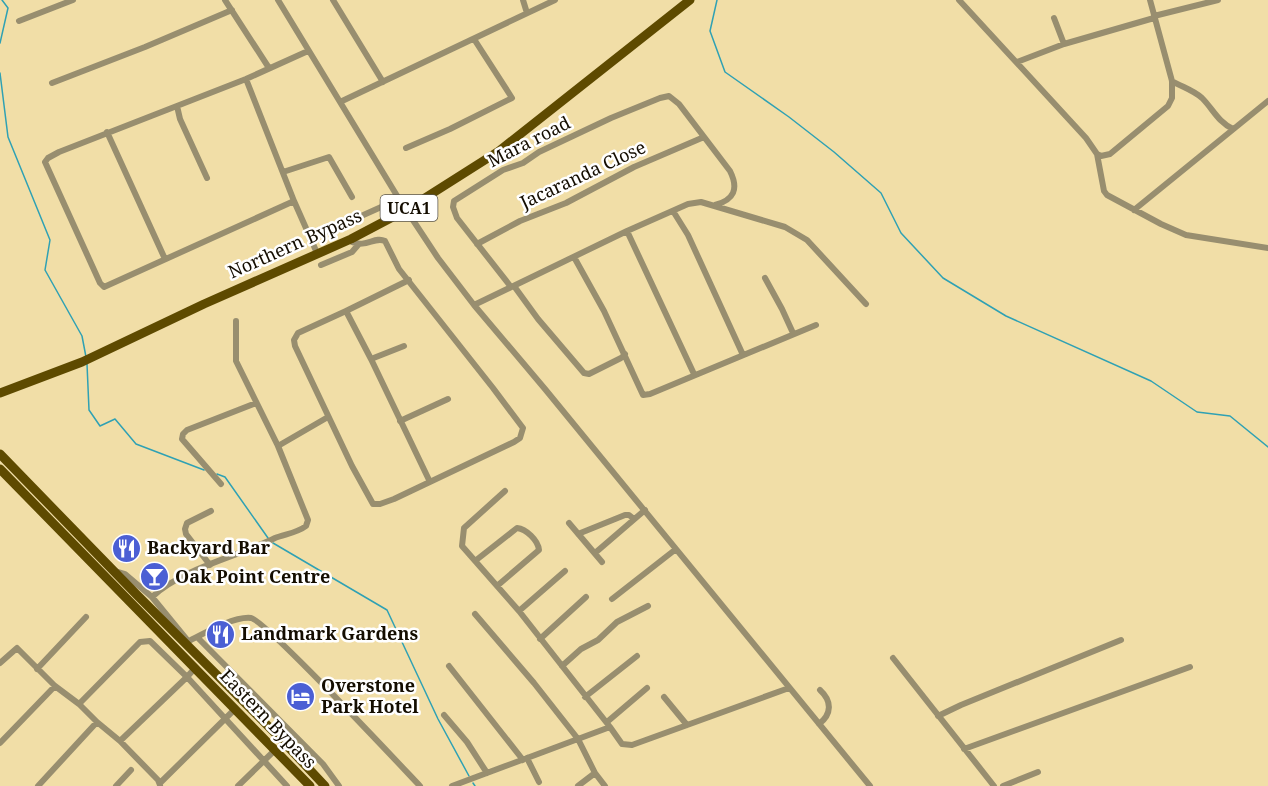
<svg xmlns="http://www.w3.org/2000/svg" width="1268" height="786" viewBox="0 0 1268 786" font-family="'Noto Serif',serif">
<style>
.lines{fill:none;stroke-linecap:round;stroke-linejoin:round}
.stream{stroke:#2fa1b4;stroke-width:1.5}
.minor{stroke:#988e6f;stroke-width:6}
.primary{stroke:#5e4a00;stroke-width:9}
.labels{text-anchor:middle;stroke-width:5;stroke-linejoin:round;paint-order:stroke}
.shield{fill:#fff;stroke:#5a564c;stroke-width:1.5}
.shield-label{font-size:16px;font-weight:bold;fill:#140d00}
.street-label{font-size:18px;fill:#140d00;stroke:#fff}
.poi-label{font-size:18px;font-weight:bold;fill:#140d00;stroke:#fff;text-anchor:start}
</style>
<rect width="100%" height="100%" fill="#f1dea7"/>
<g class="lines">
<path class="stream" d="M717 0 710 31 725 72 789 117 834 152 881 193 901 233 943 278 1006 316 1151 381 1197 412 1230 416 1268 447
M0 43 8 8 2 0
M0 73 8 137 50 240 45 270 82 336 86 357
M87 364 89 410 100 426 115 419 136 444 204 470
M217 474 225 477 268 538
M273 543 387 610 438 719 469 776
M473 783 475 786"/>
<path class="minor" d="M225 0 269 68
M278 0 399 199 438 258 474 305 545 389 870 786
M333 0 383 82
M523 0 527 13
M959 0 1086 138 1097 154 1104 191 1107 195 1161 224 1186 235 1268 248
M1154 16 1218 0
M1054 18 1064 44
M19 21 73 0
M308 51 246 79 59 152 48 158 45 162 100 283 104 287 294 201 317 253
M1017 62 1064 44 1154 18
M246 79 294 201
M1172 81C1182 87 1193 90 1202 98 1213 109 1218 122 1233 129
M52 83 145 47 232 10
M340 102 555 0
M177 106 180 119 207 178
M107 132 165 259
M406 148 450 129 512 98 474 39
M1097 154 1101 156 1110 154 1168 106 1172 98V81L1150 0
M283 172 329 157 352 197
M1134 210 1268 101
M673 211 688 235 743 355
M627 231 694 374
M310 239 399 199
M351 239 352 242C366 248 375 236 385 241L399 269 493 388 523 428 520 438 514 442 394 499 380 504H373L352 466 295 346 294 340 298 333 346 311 371 359 404 346
M477 244 520 221 566 203 634 167 704 137
M574 257 604 311 643 395 650 394 816 325
M321 265 352 252 358 245
M765 278 782 309 793 333
M514 286 538 319 584 373 589 374 621 358 625 354
M511 287 457 218 453 207 454 201 503 170 523 163 539 152 611 118 660 98 669 96 679 104 730 171C739 189 734 200 715 205
M474 305 627 231 688 204 701 202 785 227 807 240 866 304
M346 311 409 280
M236 321V361L278 446
M371 359 430 482
M400 421 448 399
M221 484 182 439 183 434 187 430 256 403
M505 491 464 528 462 546 519 611 610 727
M569 523 602 562
M578 534 625 515H629L634 519
M595 553 645 510
M475 561 517 528C526 529 538 540 539 550L497 586
M210 565 186 534 185 529 187 523 211 511
M115 571 125 574 152 597
M612 599 676 549
M519 611 565 571
M475 614 534 683 578 739 595 773 605 786
M197 637 323 764 339 786
M540 639 586 597
M188 641 152 597C183 568 237 557 275 538 285 534 297 533 306 526L308 520 278 446 328 417
M187 642C203 634 234 616 251 618 265 620 400 765 420 786
M893 658 994 786
M0 663 17 648 55 686 79 704 140 642 150 641 187 677 120 741
M449 666 523 760
M562 666 581 649 598 640 617 622 648 606
M195 668 187 677 287 786
M37 669 86 617
M585 697 637 656
M664 697 687 725
M444 715 467 742 487 773
M938 716 961 705 1121 640
M97 722 120 741 158 780 160 785
M607 722 647 688
M819 724C832 714 832 701 820 690
M0 743 55 686
M964 749 1190 667
M527 758 539 782
M160 783 235 709
M38 786 97 722 79 704
M116 786 131 770
M238 786 275 750
M452 786 610 727 622 744 632 745 789 688
M578 786 595 773
M1003 786 1038 772"/>
<path class="primary" d="M0 393 82 362 204 304 351 239 406 210 499 151 690 0
M0 454 137 595 276 734 325 786
M0 469 310 786"/>
</g>
<defs>
<symbol id="restaurant-disc" viewBox="-11 -11 22 22"><circle r="9.5" fill="#4b5fd4" stroke="#fff"/><path d="M-5-6h1v4h1v-4h1v4h1v-4h1v5L-1.5 .5V6h-2V.5L-5-1ZM5-6V6H3V1.5H1.5Q1.5-4 5-6Z" fill="#fff"/></symbol>
<symbol id="bar-disc" viewBox="-11 -11 22 22"><circle r="9.5" fill="#4b5fd4" stroke="#fff"/><path d="M-6-5H6L.8 .8V4.5H3.5V6h-7V4.5H-.8V.8Z" fill="#fff"/></symbol>
<symbol id="hotel-disc" viewBox="-11 -11 22 22"><circle r="9.5" fill="#4b5fd4" stroke="#fff"/><path d="M-6-4.5h1.5V1H6V5H4.5V3h-9V5H-6ZM-4 0a1.8 1.8 0 1 1 3.6 0ZM.5 0V-2.5h3Q6-2.5 6 0Z" fill="#fff"/></symbol>
</defs>
<g fill-rule="evenodd">
<use href="#restaurant-disc" x="110" y="532" width="33" height="33"/>
<use href="#bar-disc" x="138" y="560" width="33" height="33"/>
<use href="#restaurant-disc" x="204" y="618" width="33" height="33"/>
<use href="#hotel-disc" x="284" y="680" width="33" height="33"/>
</g>
<g class="labels">
<rect class="shield" x="380.5" y="195" width="57" height="26" rx="4.5"/>
<g class="shield-label">
<text x="409" y="214">UCA1</text>
</g>
<g class="street-label">
<text transform="translate(529 142) rotate(-27)" y="6">Mara road</text>
<text transform="translate(583 175) rotate(-25)" y="6">Jacaranda Close</text>
<text transform="translate(295 244) rotate(-24)" y="6">Northern Bypass</text>
<text transform="translate(268 719) rotate(46)" y="6">Eastern Bypass</text>
</g>
<g class="poi-label">
<text x="147" y="554">Backyard Bar</text>
<text x="175" y="583">Oak Point Centre</text>
<text x="241" y="640">Landmark Gardens</text>
<text x="321" y="692">Overstone<tspan x="321" dy="21">Park Hotel</tspan></text>
</g>
</g>
</svg>
